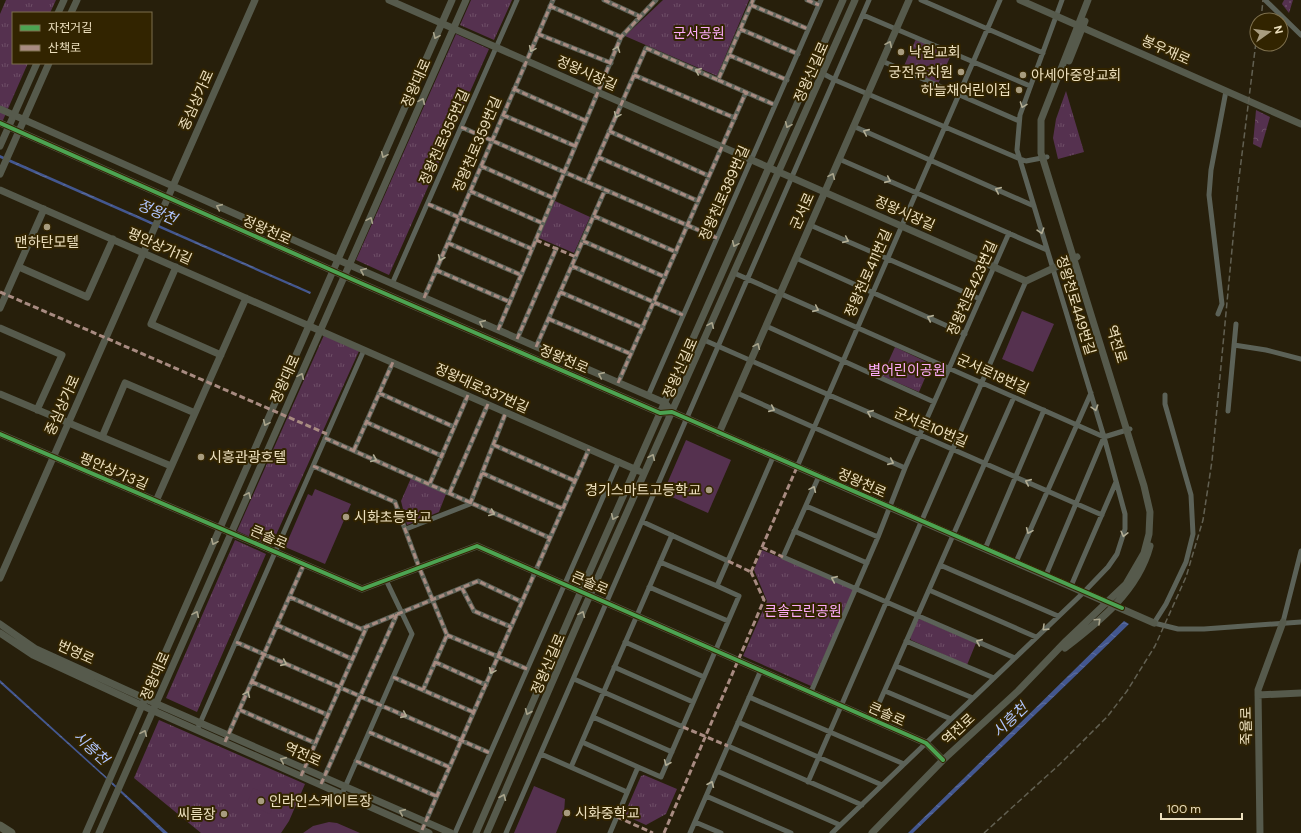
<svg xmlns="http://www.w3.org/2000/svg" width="1301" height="833" viewBox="0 0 1301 833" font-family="'DM Sans','Noto Sans KR',sans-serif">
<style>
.grass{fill:url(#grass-dots)}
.forest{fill:url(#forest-crowns)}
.park{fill:url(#park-tufts)}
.pitch{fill:#55314f}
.water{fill:url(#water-waves)}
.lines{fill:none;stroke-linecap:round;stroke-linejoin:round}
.street{stroke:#5c6258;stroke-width:5}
.secondary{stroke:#565a4c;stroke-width:7}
.highway{stroke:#595d4c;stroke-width:9}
.rail{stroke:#626052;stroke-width:1.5;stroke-dasharray:6 3;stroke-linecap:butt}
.quiet{stroke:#a88b81;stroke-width:3;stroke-dasharray:6 3;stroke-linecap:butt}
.cycleway-casing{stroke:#322400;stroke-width:6}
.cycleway{stroke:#4ca352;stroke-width:4}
.oneway{stroke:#a9a48b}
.oneway2{stroke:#b3ae95}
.poi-dot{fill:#a89c7f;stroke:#322400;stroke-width:1.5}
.labels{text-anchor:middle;stroke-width:4;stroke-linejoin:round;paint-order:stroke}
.park-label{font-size:14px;fill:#fdabf9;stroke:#322400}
.street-label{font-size:14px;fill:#ede0be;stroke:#322400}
.poi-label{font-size:14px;fill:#ede0be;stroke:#322400;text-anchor:start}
.water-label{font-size:15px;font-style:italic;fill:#b0c5fd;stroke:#322400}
</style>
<defs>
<pattern id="grass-dots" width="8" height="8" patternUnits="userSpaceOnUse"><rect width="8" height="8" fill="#55314f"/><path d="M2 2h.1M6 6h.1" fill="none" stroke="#6e4f67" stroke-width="1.8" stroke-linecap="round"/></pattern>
<pattern id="forest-crowns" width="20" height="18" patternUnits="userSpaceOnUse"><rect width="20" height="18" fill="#55314f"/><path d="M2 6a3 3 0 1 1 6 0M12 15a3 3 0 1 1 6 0" fill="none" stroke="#6e4f67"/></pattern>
<pattern id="park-tufts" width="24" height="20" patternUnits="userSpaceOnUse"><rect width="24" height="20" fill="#55314f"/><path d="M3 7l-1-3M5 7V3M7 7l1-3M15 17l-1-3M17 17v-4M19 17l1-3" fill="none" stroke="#6e4f67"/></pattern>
<pattern id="water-waves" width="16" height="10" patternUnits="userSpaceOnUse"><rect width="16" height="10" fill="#435790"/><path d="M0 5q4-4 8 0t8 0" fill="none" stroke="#5e6f9e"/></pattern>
</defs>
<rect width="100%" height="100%" fill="#271f0b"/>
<path class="grass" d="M1284 0H1293L1289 13 1282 4Z"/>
<path class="forest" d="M1256 110 1270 117 1261 148 1253 144Z"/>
<path class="park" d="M6 0H56L50 13H13V63H28L0 127V14Z
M471 0H512L494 40 460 25Z
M663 0H749L717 76 625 36Z
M456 34 489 49 389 275 356 260Z
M916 39 951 55 938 84 903 68Z
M1066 91 1084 152 1058 159 1053 138 1056 119Z
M555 201 590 217 574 253 539 238Z
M324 335 359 351 271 546 237 531Z
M895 347 931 364 919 392 882 376Z
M411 478 446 494 439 512 407 525 401 501Z
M235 540 266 554 197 712 166 698Z
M762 550 854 589 811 686 743 656 767 601 754 570Z
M920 619 976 643 967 665 911 640 910 638 917 620Z
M159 720 305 784 289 821 281 833H201L134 778Z
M644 775 677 789 666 814 646 825 626 816 625 813 641 776Z"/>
<path class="pitch" d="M1022 311 1054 324 1033 372 1002 359Z
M686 440 731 460 708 513 663 493Z
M315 489 351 504 325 564 285 547 308 494 312 496Z
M534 786 565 799 564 813 556 833H514Z
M253 788 276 798 270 814 247 804Z
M329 822 337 823 360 833H303L313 826Z"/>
<path class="water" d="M0 155 311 292 310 294 0 158Z
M1124 621 1129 624 913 833H908Z
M0 680 168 833H163L101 774 0 683Z"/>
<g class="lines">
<path class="street" d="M604 0 639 16
M807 0 819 5
M921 0 1043 53
M1265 0 1301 35
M751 5 808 29
M550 6 621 37
M863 15 1030 86
M740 29 798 54
M538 34 611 63
M729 55 787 80
M882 61 1019 121
M822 73 835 80 1020 159 1026 161 1047 157
M634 75 735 118
M718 80 775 105
M514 89 586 121
M503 115 575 146
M853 126 1034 206
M461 127 587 182
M609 131 709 176
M598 157 698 201
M839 159 1047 250
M481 166 553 198
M470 191 542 223
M428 204 532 249
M594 216 676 252
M810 225 980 299
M717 238 587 182 646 48 718 80 753 0
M583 241 665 277
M448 243 521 275
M796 258 965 334
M572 266 683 315
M436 270 510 302
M734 273 1104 437 1130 429
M392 284 517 0
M560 292 643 328
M424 298 553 0
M1218 314 1222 304 1209 195 1211 170 1226 91
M549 319 631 354
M766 326 934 402
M498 330 621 37 656 0
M517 339 556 249
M704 340 1102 515
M1234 345 1266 350 1301 359
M536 347 605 190
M618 383 746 92
M379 393 454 427
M737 393 905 468
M1165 395V404L1191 495 1193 534 1186 562 1166 604 1154 623 1178 629H1204L1301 622
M648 396 821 0
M1228 411 1236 324
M366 422 442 456
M325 438 550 538
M494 445 575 481
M354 450 393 362
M313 466 395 502 419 567 447 635 423 690
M797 467 1000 0
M482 473 563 509
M819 476 783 557 1015 658
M430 483 468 395
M450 492 488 404
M806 506 878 537
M643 522 728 561
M406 529 470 504 506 412
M794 531 867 563
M985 549 1044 410
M660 562 717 586
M1016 562 1091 393
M940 565 1058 616
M1046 575 1104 437
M1071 586 1116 482
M649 587 728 621
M462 588 474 611 511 627
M929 590 1036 637
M290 597 361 629 478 581 522 602
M1283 622 1301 551
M277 625 352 659
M447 635 527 669
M906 641 994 678
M236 642 490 753
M625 642 704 677
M435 662 486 685
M896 666 973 698
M614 667 693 702
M393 677 473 712
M574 679 683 727
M252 682 328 715
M885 691 951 719
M811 692 878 537 905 468 1009 233
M749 697 904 764
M240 710 315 743
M593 717 672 752
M872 719 1014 397
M738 722 882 785
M197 730 364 350
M369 732 449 767
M225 742 304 564
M582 742 638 767
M728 746 862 805
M541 754 627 792
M356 761 436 796
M571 767 672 535
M717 771 840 825
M301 776 367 626
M808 782 1026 281
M321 784 397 614
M342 794 412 634 386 580
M706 796 791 833
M695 822 721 833
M422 830 589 449
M455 833 619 461
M506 833 869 0
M610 833 638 767 661 777 739 596 717 586 773 457
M690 833 761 670
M832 833 1084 592 1108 567 1117 554 1125 529V514L1104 437 1017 150 1020 115 1062 0"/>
<path class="secondary" d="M389 0 1026 281 1077 257
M1020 0 1301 124
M58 13 64 0
M71 13 77 0
M1069 61 1085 21
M0 109 361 270 665 403 672 412
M0 123 356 281 660 413 672 412 1154 623
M0 146 37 63
M0 174 49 63
M0 190 639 471
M19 267 87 297 113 239
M176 267 151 324 221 355
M0 308 44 209
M0 328 62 355 37 410
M0 394 171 466
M719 433 909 0
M0 434 362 589 477 546 926 743 943 760
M102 437 125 383 195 413
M156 501 246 298
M0 578 255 0
M0 624 36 649 157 704 451 833
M0 633 33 655 154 711 429 833
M1065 648C1100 621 1138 591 1150 546
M1258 695 1301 693
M86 833 452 0
M99 833 466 0
M476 833 574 607 843 0
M487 833 583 611 855 0
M872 833 943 760 1018 691 1066 641 1126 584 1144 553 1149 534 1150 512 1144 486 1041 153V120L1088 0
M1260 833 1258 690 1283 622"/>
<path class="highway" d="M0 826 11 833"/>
<path class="rail" d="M1261 20 1263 0
M984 833 1060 764 1107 717 1127 691 1155 646 1186 577 1203 520 1212 461 1238 186 1257 34"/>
<path class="quiet" d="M604 0 639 16
M807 0 819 5
M751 5 808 29
M550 6 621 37
M740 29 798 54
M538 34 611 63
M729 55 787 80
M634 75 735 118
M718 80 775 105
M514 89 586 121
M503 115 575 146
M461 127 587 182
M609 131 709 176
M598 157 698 201
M481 166 553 198
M470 191 542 223
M428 204 532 249
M594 216 676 252
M717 238 587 182 646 48 718 80 753 0
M536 240 576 257
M583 241 665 277
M448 243 521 275
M572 266 683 315
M436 270 510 302
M0 292 327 434
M560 292 643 328
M424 298 553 0
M549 319 631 354
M498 330 621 37 656 0
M517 339 556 249
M536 347 605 190
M618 383 746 92
M379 393 454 427
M366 422 442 456
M325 438 550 538
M494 445 575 481
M354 450 393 362
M313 466 395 502 419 567 447 635 423 690
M482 473 563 509
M430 483 468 395
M450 492 488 404
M470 504 506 412
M762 547 783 557
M728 561 751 572
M751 572 797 467
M462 588 474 611 511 627
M290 597 361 629 478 581 522 602
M277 625 352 659
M447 635 527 669
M236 642 490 753
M435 662 486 685
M393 677 473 712
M252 682 328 715
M240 710 315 743
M683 727 728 746
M369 732 449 767
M225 742 304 564
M356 761 436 796
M301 776 367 626
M321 784 397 614
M617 817 653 833
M422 830 589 449
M664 833 764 600 751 572"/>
<defs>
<path id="cycleway" d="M0 123 356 281 660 413 672 412 1122 608
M0 434 362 589 477 546 926 743 943 760"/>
</defs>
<use href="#cycleway" class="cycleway-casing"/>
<use href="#cycleway" class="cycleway"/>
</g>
<defs><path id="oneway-chevron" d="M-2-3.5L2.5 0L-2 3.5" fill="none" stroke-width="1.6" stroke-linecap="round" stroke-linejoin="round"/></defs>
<g class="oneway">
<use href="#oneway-chevron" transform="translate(436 36) rotate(114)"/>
<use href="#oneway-chevron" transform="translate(889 44) rotate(-66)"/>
<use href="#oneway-chevron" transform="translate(422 101) rotate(-66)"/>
<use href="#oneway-chevron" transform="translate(788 125) rotate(114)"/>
<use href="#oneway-chevron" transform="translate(384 155) rotate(114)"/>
<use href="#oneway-chevron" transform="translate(832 176) rotate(-66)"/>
<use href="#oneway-chevron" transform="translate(219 207) rotate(-156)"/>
<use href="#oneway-chevron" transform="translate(370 220) rotate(-66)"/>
<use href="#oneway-chevron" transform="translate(735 244) rotate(114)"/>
<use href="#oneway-chevron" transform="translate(363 271) rotate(-156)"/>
<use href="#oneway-chevron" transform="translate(482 323) rotate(-156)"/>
<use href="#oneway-chevron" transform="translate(711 325) rotate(-66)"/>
<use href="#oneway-chevron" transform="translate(757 346) rotate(-66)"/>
<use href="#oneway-chevron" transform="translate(601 375) rotate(-156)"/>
<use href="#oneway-chevron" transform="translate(301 376) rotate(-66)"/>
<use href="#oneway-chevron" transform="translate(266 423) rotate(114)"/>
<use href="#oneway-chevron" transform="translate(652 457) rotate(-66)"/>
<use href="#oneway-chevron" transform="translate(248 495) rotate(-66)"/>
<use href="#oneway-chevron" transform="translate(614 517) rotate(114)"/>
<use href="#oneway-chevron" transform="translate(214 542) rotate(114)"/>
<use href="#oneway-chevron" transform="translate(196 614) rotate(-66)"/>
<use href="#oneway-chevron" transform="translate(582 614) rotate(-66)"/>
<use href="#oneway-chevron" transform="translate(1098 621) rotate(-43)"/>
<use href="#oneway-chevron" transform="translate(528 712) rotate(113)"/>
<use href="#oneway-chevron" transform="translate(144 733) rotate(-66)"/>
<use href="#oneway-chevron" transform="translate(283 760) rotate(-156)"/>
<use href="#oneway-chevron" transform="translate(503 797) rotate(-67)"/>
<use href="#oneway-chevron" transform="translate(402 812) rotate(-156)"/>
</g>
<g class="oneway2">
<use href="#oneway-chevron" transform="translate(532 49) rotate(114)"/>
<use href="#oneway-chevron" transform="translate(617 49) rotate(-69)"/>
<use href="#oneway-chevron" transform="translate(698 71) rotate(-156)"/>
<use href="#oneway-chevron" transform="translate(1023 105) rotate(110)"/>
<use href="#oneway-chevron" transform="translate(617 115) rotate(114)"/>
<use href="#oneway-chevron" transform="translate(866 132) rotate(-156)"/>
<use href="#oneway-chevron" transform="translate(888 180) rotate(24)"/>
<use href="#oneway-chevron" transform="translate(998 190) rotate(-156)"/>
<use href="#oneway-chevron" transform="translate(1041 231) rotate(73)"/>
<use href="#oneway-chevron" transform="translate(846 240) rotate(24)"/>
<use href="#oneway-chevron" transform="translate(441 258) rotate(113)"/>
<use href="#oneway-chevron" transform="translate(816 309) rotate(24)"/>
<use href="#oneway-chevron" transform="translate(930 318) rotate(-156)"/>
<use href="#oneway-chevron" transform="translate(1095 408) rotate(73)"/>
<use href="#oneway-chevron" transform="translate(772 409) rotate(24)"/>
<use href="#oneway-chevron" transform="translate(870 413) rotate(-156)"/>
<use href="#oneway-chevron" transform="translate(374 459) rotate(23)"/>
<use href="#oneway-chevron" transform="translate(891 462) rotate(24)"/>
<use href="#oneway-chevron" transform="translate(1028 482) rotate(-156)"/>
<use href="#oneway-chevron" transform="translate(813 489) rotate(-66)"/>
<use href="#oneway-chevron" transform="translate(492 513) rotate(23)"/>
<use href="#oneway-chevron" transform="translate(1029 531) rotate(114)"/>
<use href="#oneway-chevron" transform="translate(1124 534) rotate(104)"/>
<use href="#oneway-chevron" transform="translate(834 579) rotate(-156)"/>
<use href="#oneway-chevron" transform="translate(1045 628) rotate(136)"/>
<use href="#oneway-chevron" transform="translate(979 642) rotate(-156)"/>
<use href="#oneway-chevron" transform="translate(284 663) rotate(24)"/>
<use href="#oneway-chevron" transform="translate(492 671) rotate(114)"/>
<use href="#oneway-chevron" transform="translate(247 694) rotate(-66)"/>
<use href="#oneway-chevron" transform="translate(404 715) rotate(24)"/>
<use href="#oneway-chevron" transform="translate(667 763) rotate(113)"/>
<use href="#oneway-chevron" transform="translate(711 784) rotate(-67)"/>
</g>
<g class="poi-dot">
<circle cx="901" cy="52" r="4"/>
<circle cx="961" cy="72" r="4"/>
<circle cx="1023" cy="75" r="4"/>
<circle cx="1019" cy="90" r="4"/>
<circle cx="47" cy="227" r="4"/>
<circle cx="201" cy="457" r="4"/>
<circle cx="709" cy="490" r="4"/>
<circle cx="346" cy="517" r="4"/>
<circle cx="261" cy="801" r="4"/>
<circle cx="567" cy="813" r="4"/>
<circle cx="224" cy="814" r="4"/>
</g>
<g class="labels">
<g class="park-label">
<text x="699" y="38">군서공원</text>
<text x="907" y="375">별어린이공원</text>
<text x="803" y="616">큰솔근린공원</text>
</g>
<g class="street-label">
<text transform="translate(1166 50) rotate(24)" y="5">봉우재로</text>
<text transform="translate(811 72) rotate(-66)" y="5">정왕신길로</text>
<text transform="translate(587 73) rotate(24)" y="5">정왕시장길</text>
<text transform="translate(416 83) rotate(-66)" y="5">정왕대로</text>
<text transform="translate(196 100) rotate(-66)" y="5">중심상가로</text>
<text transform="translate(444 137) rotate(-66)" y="5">정왕천로355번길</text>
<text transform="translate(477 144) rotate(-67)" y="5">정왕천로359번길</text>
<text transform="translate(724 193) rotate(-66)" y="5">정왕천로389번길</text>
<text transform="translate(802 211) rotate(-66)" y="5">군서로</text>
<text transform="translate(905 213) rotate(24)" y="5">정왕시장길</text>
<text transform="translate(267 230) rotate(24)" y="5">정왕천로</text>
<text transform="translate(160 246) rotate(24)" y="5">평안상가1길</text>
<text transform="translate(868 273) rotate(-66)" y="5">정왕천로411번길</text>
<text transform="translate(972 288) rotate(-66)" y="5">정왕천로423번길</text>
<text transform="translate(1076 305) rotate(73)" y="5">정왕천로449번길</text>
<text transform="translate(1117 344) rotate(73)" y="5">역전로</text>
<text transform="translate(564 359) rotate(23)" y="5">정왕천로</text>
<text transform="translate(680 368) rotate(-66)" y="5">정왕신길로</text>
<text transform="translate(993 374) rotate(24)" y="5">군서로18번길</text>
<text transform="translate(285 379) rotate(-66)" y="5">정왕대로</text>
<text transform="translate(482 388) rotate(24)" y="5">정왕대로337번길</text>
<text transform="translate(62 405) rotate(-66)" y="5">중심상가로</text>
<text transform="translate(931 427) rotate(23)" y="5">군서로10번길</text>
<text transform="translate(114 471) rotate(23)" y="5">평안상가3길</text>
<text transform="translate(862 483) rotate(24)" y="5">정왕천로</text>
<text transform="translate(269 537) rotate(23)" y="5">큰솔로</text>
<text transform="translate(590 583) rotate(23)" y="5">큰솔로</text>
<text transform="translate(76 652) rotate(24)" y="5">번영로</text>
<text transform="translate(548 664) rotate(-67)" y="5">정왕신길로</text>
<text transform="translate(155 676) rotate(-66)" y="5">정왕대로</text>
<text transform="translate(887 714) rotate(24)" y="5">큰솔로</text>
<text transform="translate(1246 726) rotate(-91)" y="5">죽율로</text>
<text transform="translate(958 729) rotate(-43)" y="5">역전로</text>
<text transform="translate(303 754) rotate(24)" y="5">역전로</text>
</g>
<g class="poi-label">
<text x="909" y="57">낙원교회</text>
<text x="953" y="77" text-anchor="end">궁전유치원</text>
<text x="1031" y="80">아세아중앙교회</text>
<text x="1011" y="95" text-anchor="end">하늘채어린이집</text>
<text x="47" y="247" text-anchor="middle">맨하탄모텔</text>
<text x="209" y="462">시흥관광호텔</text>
<text x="701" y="495" text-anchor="end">경기스마트고등학교</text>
<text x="354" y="522">시화초등학교</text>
<text x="269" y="806">인라인스케이트장</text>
<text x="575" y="818">시화중학교</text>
<text x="216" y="819" text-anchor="end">씨름장</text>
</g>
<g class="water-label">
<text transform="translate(157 212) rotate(24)" y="5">정왕천</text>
<text transform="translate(1010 720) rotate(-44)" y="5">시흥천</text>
<text transform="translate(91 748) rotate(43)" y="5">시흥천</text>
</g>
</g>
<rect x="12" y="12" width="140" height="52" fill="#322400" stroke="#7d6f4c"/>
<rect x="20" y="25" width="20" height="6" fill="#4ca352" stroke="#7d6f4c"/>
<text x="48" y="32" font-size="12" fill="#ede0be">자전거길</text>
<rect x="20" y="45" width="20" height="6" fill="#a88b81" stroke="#7d6f4c"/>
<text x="48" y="52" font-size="12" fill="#ede0be">산책로</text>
<g transform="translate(1269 32) rotate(76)"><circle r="19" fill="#322400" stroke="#7d6f4c"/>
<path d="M0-3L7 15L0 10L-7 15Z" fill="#a89c7f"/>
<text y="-6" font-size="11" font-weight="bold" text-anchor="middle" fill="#ede0be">N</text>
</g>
<path d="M1161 813v6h81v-6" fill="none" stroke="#ede0be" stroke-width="2"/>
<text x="1167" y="813" font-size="12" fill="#ede0be" stroke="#322400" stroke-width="3" paint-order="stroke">100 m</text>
</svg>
